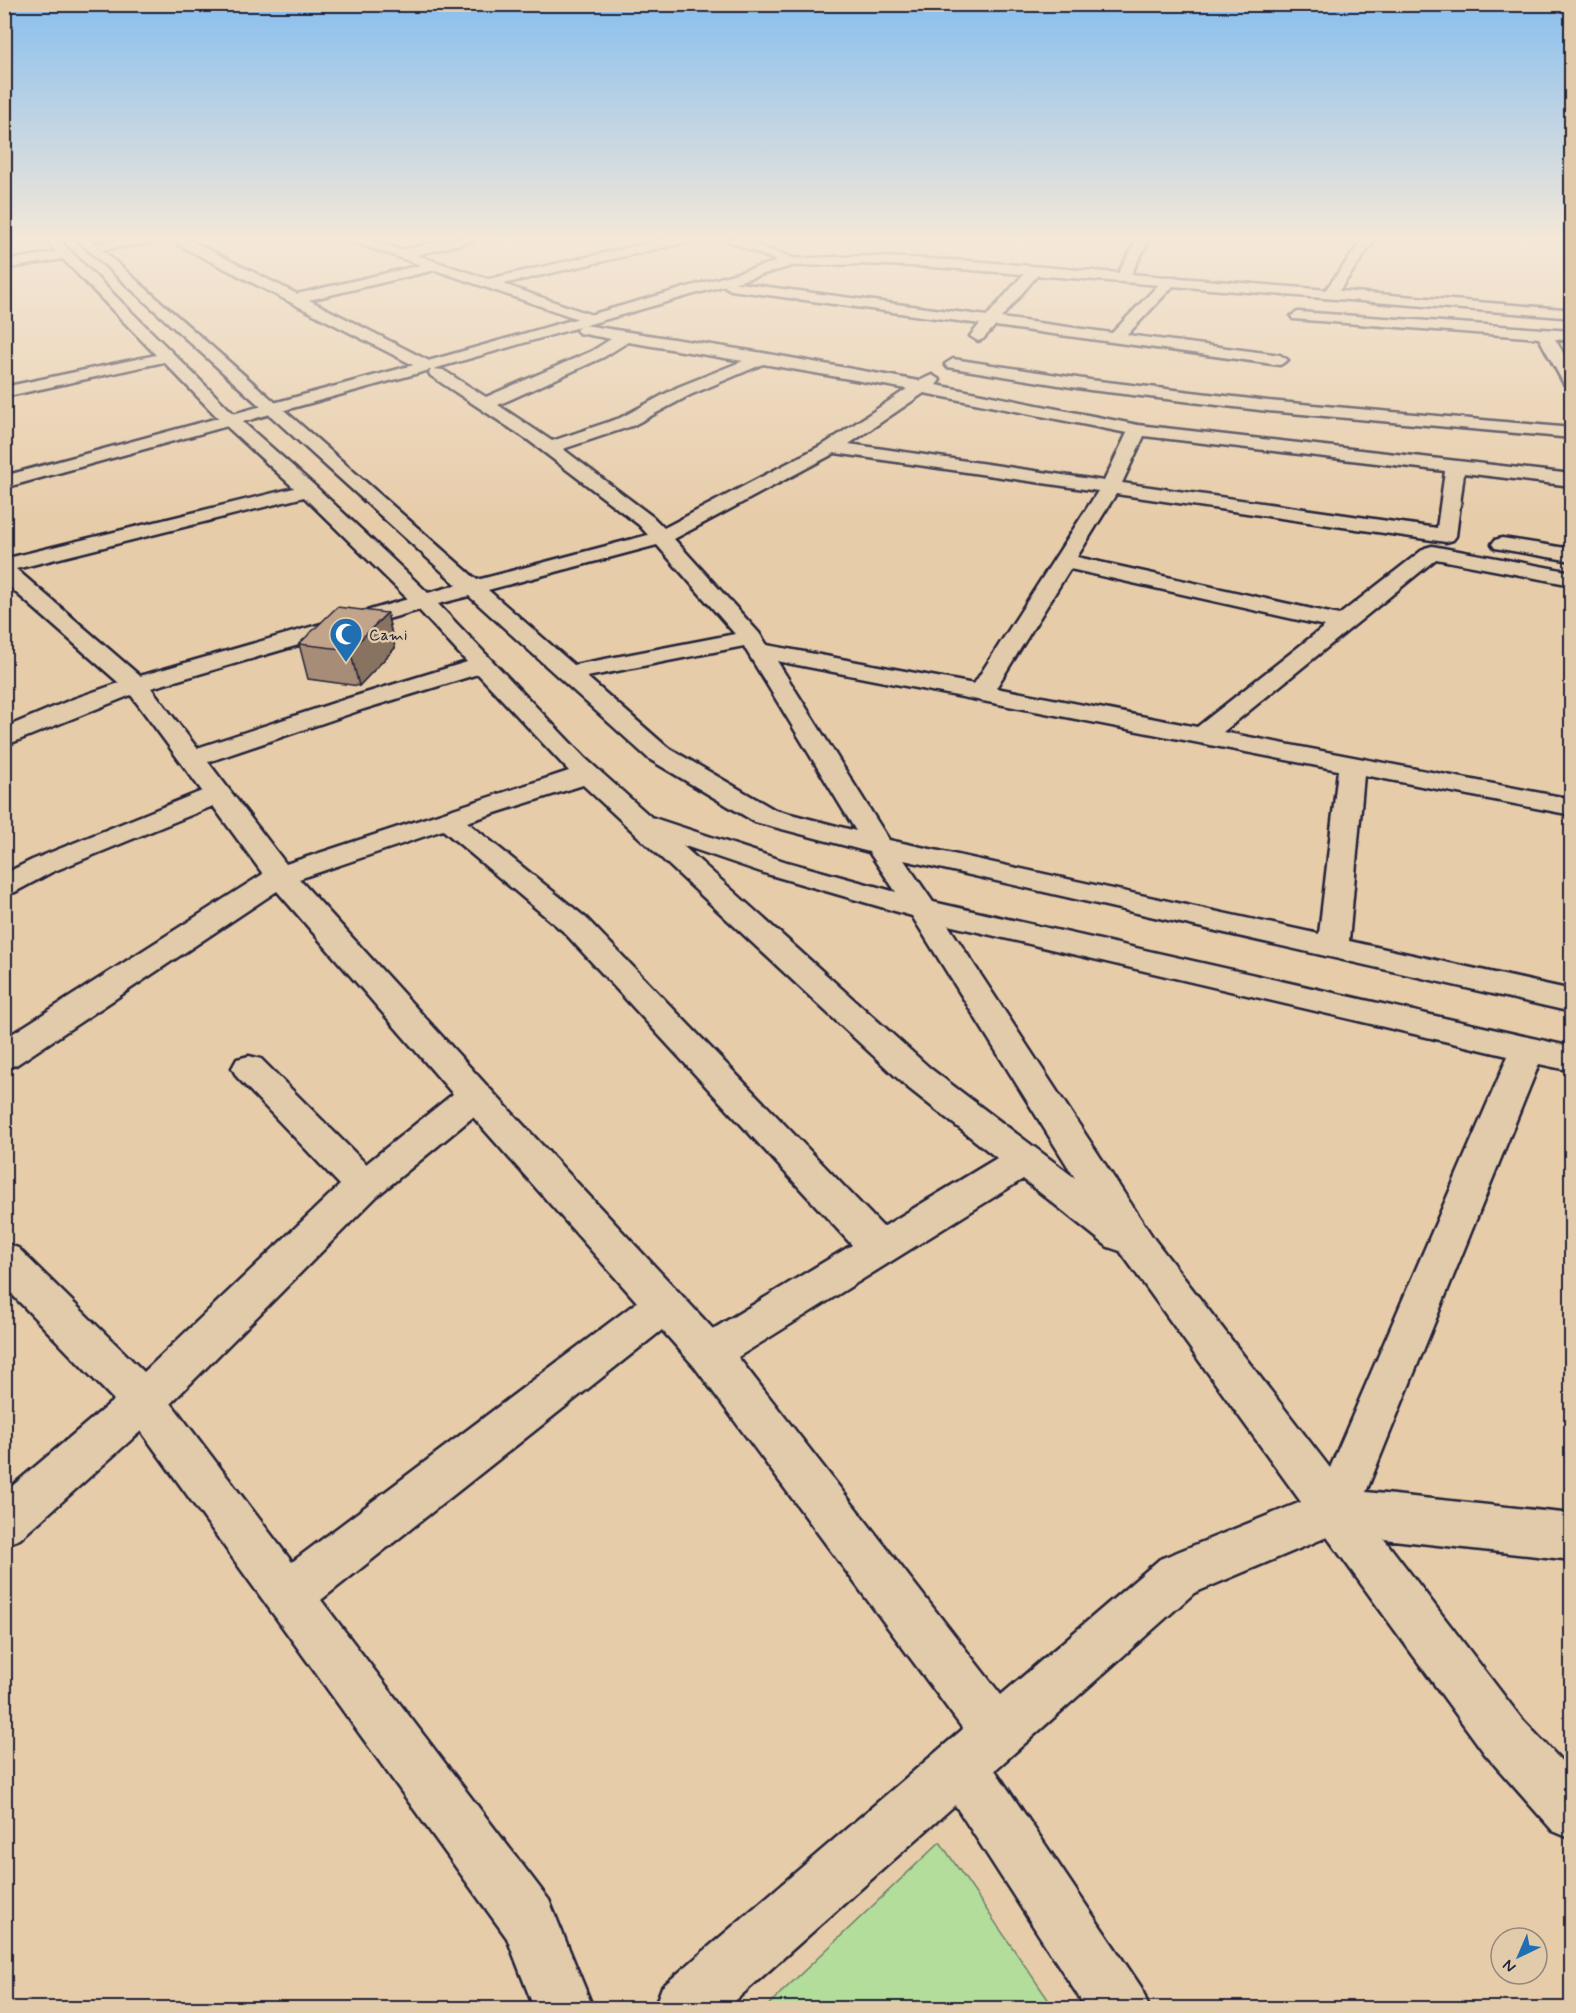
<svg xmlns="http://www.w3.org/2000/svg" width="1576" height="2013" viewBox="0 0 1576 2013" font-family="Mynerve,sans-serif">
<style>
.green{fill:#b3dd9a;stroke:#6a806a;stroke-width:1.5}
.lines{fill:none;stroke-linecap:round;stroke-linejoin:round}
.minor-casing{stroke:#22223b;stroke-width:5}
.major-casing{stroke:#22223b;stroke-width:5}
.minor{fill:#e1cbab;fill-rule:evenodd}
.major{fill:#e1cbab;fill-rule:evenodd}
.wall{fill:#a78d78;stroke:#22223b;stroke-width:1.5}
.shaded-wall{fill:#887361;stroke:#22223b;stroke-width:1.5}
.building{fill:#c2a48b;stroke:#22223b;stroke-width:1.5}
.labels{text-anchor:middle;stroke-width:5;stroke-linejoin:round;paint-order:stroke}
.far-poi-label{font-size:16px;fill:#22223b;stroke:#e1cbab;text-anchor:start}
</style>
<rect width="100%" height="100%" fill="#e7cca9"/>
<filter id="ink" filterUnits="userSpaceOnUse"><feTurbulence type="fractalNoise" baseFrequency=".0167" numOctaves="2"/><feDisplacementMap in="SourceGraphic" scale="12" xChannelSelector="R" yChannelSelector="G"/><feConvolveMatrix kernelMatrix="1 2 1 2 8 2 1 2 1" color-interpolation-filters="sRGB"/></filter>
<g filter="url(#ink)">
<path class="green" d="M940 1842 1054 2008H765Z"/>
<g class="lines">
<defs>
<path id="minor" d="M44 238H57L236 416 315 486 428 593 457 585 75 238H88L95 244 134 238H161L155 242 102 250 477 580 648 535 639 525 528 440 431 376 429 373 431 370 421 369 171 241 170 238H185L297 294 421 265 350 241 349 238H366L402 250 454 238H474L473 241 416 255 488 279 672 238H693L687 242 503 284 595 316 597 319 590 323 435 270 309 300 433 363 435 366 433 369 443 370 486 397 592 351 611 339 579 333 576 330 579 327 584 325 763 353 919 381 932 375 940 380 936 385 1138 425 1572 474V486L1464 473 1456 536 1453 540 1446 542 1116 494 1077 557 1339 615 1425 548 1432 546 1572 572V585L1436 559 1223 732 1572 799V815L1364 775 1349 941 1572 990V1012L904 860 933 902 1572 1047V1071L1539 1064 1366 1492 1572 1514V1560L1384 1539 1521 1718 1572 1772V1839L1553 1831 1485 1754 1327 1537 1194 1593 995 1770 1141 1987 1149 2008H1086L955 1805 727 2008H654L662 1987 963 1729 694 1366 662 1330 321 1600 549 1900 593 2008H534L507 1938 141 1431 20 1539 4 1545V1493L114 1400 4 1286V1243L18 1248 144 1372 340 1185 237 1077 232 1068 237 1059 249 1056 261 1059 366 1164 453 1094 277 891 16 1065 4 1068V1039L263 874 213 806 52 872 15 892 4 895V874L32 860 202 791 131 695 4 746V728L73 699 119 683 4 582V559L294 488 224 424 164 362 4 397V387L156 355 63 259 4 269V261L56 252ZM628 342 743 361 678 387 620 418 552 441 498 405 604 357ZM763 364 907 389 826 443 664 528 653 517 563 449 632 426 690 395ZM924 393 1127 433 1104 481 849 444ZM1144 436 1445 471 1437 528 1122 483ZM835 453 1098 491 974 684 767 645 759 633 674 539ZM304 497 408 599 140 676 16 569ZM657 545 735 634 574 665 488 590ZM1070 569 1325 626 1197 727 996 688ZM469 596 649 759 755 822 869 852 896 892 787 862 651 817 585 758 438 604ZM419 610 467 662 346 699 197 748 151 688ZM744 646 746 650 856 831 775 810 667 747 587 677ZM777 661 1338 770 1319 934 889 840ZM478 674 569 771 286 864 208 762 364 709ZM583 785 907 1087 997 1158 883 1227 586 918 467 822ZM443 830 564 932 852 1245 713 1329 488 1087 299 879ZM682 845 767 874 912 916 1075 1178 931 1069ZM948 925 1508 1056 1330 1468 1154 1239ZM473 1117 637 1302 292 1562 171 1403 377 1196ZM1023 1179 1108 1247 1120 1251 1301 1502 1160 1559 1001 1695 738 1357Z
M722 238H738L796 259 798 262 796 265H786Z
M1138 238H1150L1128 280H1118L1116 277Z
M1364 238H1376L1336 295H1326L1324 292Z
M1560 238H1572V242L1561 241Z
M1034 267 1041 271 1001 318 1112 333 1166 277H1176L1178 280 1176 283 1127 335 1280 355 1288 360 1280 365 995 326 983 339 978 341 970 336 980 324 731 290 724 286 731 282 987 316 1029 268Z
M1298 312 1572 331V341L1555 339 1572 368V389L1564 384 1539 338 1293 319 1291 316Z
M953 359 1090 380 1268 401 1572 428V438L1268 411 1090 390 947 367 945 364Z
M1502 538 1572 549V561L1495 548 1492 544 1495 540Z"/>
<path id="major" d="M863 256 970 261 1563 309 1570 313 1563 317 934 267 863 264 792 266 433 369 4 488V476L421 363 786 259Z"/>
</defs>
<use href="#minor" class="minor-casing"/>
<use href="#major" class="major-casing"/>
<use href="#minor" class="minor"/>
<use href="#major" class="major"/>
</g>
<path class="wall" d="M387 613 395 648 359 686 308 679 299 644Z"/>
<path class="shaded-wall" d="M387 613 395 648 359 686 350 650Z"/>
<path class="building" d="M337 607 387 613 350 650 299 644Z"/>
</g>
<linearGradient id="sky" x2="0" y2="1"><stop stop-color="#89bfee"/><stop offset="0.46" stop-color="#f4e8d8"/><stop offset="1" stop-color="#f4e8d8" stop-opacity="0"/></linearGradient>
<rect width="1576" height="519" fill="url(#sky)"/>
<defs>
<symbol id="mosque-pin" viewBox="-11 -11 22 30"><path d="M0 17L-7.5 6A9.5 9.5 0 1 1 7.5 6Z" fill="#1f6fb2" stroke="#e1cbab"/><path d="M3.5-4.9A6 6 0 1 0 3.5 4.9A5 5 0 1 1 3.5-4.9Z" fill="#fff"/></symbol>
</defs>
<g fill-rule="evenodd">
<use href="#mosque-pin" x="327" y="615" width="38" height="52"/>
</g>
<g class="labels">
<g class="far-poi-label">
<text x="369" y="640">Cami</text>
</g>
</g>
<rect width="1576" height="2013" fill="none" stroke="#e1cbab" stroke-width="24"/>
<rect x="12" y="12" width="1552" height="1989" fill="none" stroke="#22223b" stroke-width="2" filter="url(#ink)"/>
<g transform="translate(1519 1956) rotate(224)"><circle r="28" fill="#e1cbab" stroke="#95877e" stroke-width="1.5"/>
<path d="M0-4.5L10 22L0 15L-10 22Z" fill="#1f6fb2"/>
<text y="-9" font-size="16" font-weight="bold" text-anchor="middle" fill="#22223b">N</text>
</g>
</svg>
